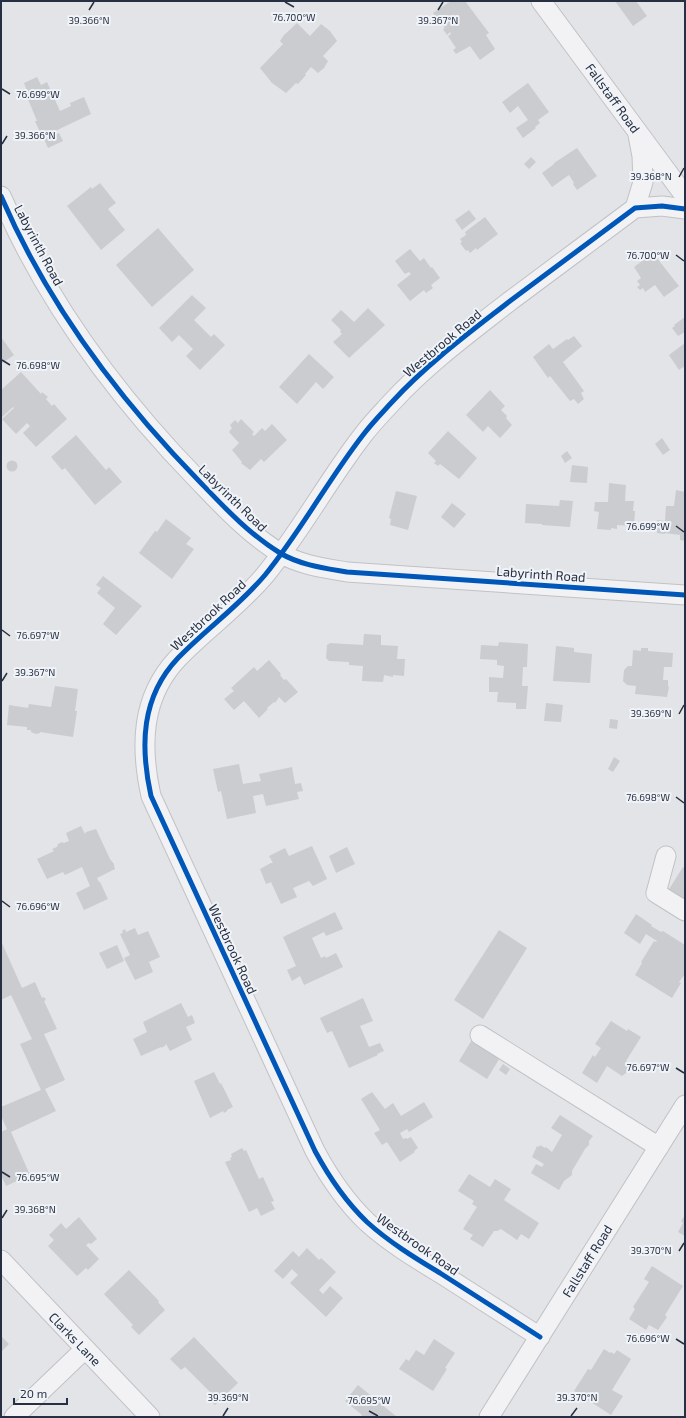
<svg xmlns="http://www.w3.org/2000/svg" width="686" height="1418" viewBox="0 0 686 1418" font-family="'Exo 2',sans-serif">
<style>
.building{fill:#caccd0}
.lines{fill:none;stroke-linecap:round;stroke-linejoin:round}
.minor-casing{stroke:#c0c2c6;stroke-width:21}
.minor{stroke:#f2f2f4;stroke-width:19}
.cycleway-casing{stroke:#f0f3f7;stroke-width:8}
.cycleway{stroke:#0057b8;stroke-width:5}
.ticks{fill:none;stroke:#273042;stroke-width:1.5}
.labels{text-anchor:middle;stroke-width:4;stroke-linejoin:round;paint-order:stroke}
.street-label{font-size:13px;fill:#273042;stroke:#f0f3f7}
.ticks-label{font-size:10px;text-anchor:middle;fill:#273042;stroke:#f0f3f7;stroke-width:4;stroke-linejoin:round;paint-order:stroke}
</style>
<rect width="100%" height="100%" fill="#e2e4e8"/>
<path class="building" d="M451 1H465L489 33 486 35 495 49 480 60 470 46 456 54 453 50 456 48 448 36 451 34 450 32 447 35 443 29 445 28 433 13Z
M615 1H636L647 16 633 26Z
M297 23 310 36 321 24 330 31 337 41 323 56 328 61 324 68 318 73 311 67 305 74 306 75 298 84 296 83 286 93 272 83 260 68 283 44 280 41 284 35Z
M37 77 41 85 47 82 60 111 71 106 70 103 84 97 91 114 53 132 54 134 49 136 48 134 42 137 35 121H37L25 92 27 91 24 83Z
M528 83 549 112 538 120 540 123 535 127 536 128 523 138 516 128 528 120 518 106 510 113 502 102Z
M59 133 63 141 48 148 44 139Z
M577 148 597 176 577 190 573 184 574 183 569 175 552 187 542 173 554 164V163Z
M531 157 536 162 529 169 524 164Z
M100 183 116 203 108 209 125 230 101 250 67 206 91 187 92 189Z
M469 210 476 219 462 230 455 220Z
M485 217 498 234 477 250 476 248 470 253 468 250 466 251 460 243 462 242 460 239 466 235 465 232Z
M158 228 194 270 152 307 116 265Z
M410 249 420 261 424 258 431 268 432 267 440 278 431 285 433 288 426 293 424 290 410 301 397 285 411 274 409 272 405 274 395 261Z
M653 253 679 286 664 297 655 285 645 292 643 288 640 290 637 287 640 285 637 281 641 278 634 267Z
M192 295 206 308 194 320 211 337 214 334 225 345 200 370 186 356 193 349 179 335 172 342 159 328Z
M368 308 385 325 349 358 333 342 342 334 340 332 341 330 331 320 341 310 354 322Z
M685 317V332L678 336 672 328 675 326 674 325Z
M574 336 582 346 563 362 584 391 581 393 584 399 578 404 574 399 570 401 550 376 548 378 533 357 549 344 553 349 567 339 568 340Z
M1 337 14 355 1 364Z
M685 343V366L679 370 669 355Z
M309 354 334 377 323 389 316 382 297 404 279 387Z
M21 372 41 394 42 392 48 397 46 399 52 406 54 404 67 419 36 447 23 433 30 426 27 423 16 434 2 419 14 408 13 407 1 418V390Z
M490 390 505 406 501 410 507 416 506 418 512 425 500 438 488 426 483 432 466 415Z
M241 419 254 432 252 434 254 436 262 428 265 431 272 424 287 440 264 462 261 459 250 470 241 463 242 462 232 450 239 443 229 432 232 428 230 425 235 420 238 423Z
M448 431 477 458 459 479 440 464 438 466 434 463 436 461 428 453Z
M76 435 106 470 109 467 122 482 95 505 65 468 62 470 51 457Z
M662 438 670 450 663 455 655 444Z
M567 451 572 458 565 463 561 456Z
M6.5 466a5.5 5.5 0 1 1 11 0a5.5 5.5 0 1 1-11 0Z
M572 465 588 467 587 483 570 482Z
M609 483 626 485 625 501H634L633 511H635L634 526 617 525V529L611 528V530L597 529 599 512 594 511 595 502H608Z
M676 490 685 492V541L680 540V535L665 533V534L657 533V520L665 521 666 506H674Z
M396 491 417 496 408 530 390 525 391 519 389 518Z
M560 500 573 501 570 527 542 525V524L525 523 526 504 559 506Z
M452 503 466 514 454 528 441 517Z
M166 519 191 538 186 544 194 549 172 579 139 553 155 531 157 532Z
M103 576 142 606 116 635 103 624 115 608 97 593 101 588 96 585Z
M364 634 381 635V645L398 646 397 659H405L404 676 393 675V677L384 675 383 682 362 681 363 666 349 665V662L329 661 326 658 327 645 330 643 363 645Z
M499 642 528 644 527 667H523L522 686H528L526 709H516V703L497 702 498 692H489V677L503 678 504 666 497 665V660L480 659 481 645 498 646Z
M556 646 574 648V652L592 654 590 683 553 681Z
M641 648H648V651L673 653 672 667H664L663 680H668V686L669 687 667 697 635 694 636 686 627 685 623 681 624 670 628 666H632L633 650 641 651Z
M269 660 281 674 280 675 284 680 286 679 298 692 285 703 279 697 275 703 274 702 267 708 268 709 259 718 244 701 234 710 224 699 234 691 231 688 254 667 257 671Z
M55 686 78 689 75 711H77L73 737 40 732V733L36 734 31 732V730H27V727L7 725 9 705 28 708 29 704 51 707Z
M546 703 563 705 561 722 544 721Z
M610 719 618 720 617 729 609 728Z
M614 757 620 761 613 772 608 769Z
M239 764 243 784 261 781 259 774 292 767 295 784 301 783 303 791 297 792 299 799 266 806 263 794 253 796 256 813 227 819 221 791 218 792 213 769Z
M81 826 85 834 86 832 96 829 110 859 114 864V866L115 869 97 878 99 882H100L108 899 84 910 76 893 90 886 82 867 65 875 63 872 47 879 37 859 54 851 52 849 57 847 58 844 62 842 64 843 69 841 66 833Z
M312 846 327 879 313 886 309 881 293 888 297 897 281 904 271 882 266 884 260 869 271 863H273L269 856 285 848 289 856Z
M347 847 355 864 336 873 329 856Z
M683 867 685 869V906L666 894Z
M335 912 343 929 326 936 324 932 312 938 321 958 325 956 326 958 336 953 343 967 304 985 300 976 292 981 287 970 296 966 283 937Z
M636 914 652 925 651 926 661 932 663 931 685 945V974L679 982 681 983 672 998 635 975 642 963 641 962 654 941 656 942 657 941 646 934 640 944 624 933Z
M135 928 138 935 148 931 160 957 149 962 153 972 135 980 124 958 130 955 120 934 123 933 122 931 125 929 126 932Z
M499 930 527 948 483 1019 454 1000Z
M1 941 22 988 35 982 42 998 44 997 46 1000 44 1001 57 1029 44 1034 65 1080 45 1089 56 1111 11 1132 30 1175 6 1186 1 1175V1132L7 1129 1 1116V1107L41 1090 20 1044 32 1039 11 995 1 1000Z
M117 945 124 961 107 969 99 953Z
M363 998 373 1021 360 1026 369 1047 380 1043 384 1051 377 1054 378 1055 349 1068 332 1031 327 1033 320 1018Z
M181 1003 188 1017 192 1015 195 1023 186 1027 192 1040 170 1051 166 1044 165 1045V1046L161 1048V1047L141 1056 133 1039 147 1032 143 1022Z
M611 1021 627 1031 628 1029 641 1037 626 1061 630 1064V1068L626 1073 622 1076 607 1066 597 1083 582 1073 593 1055 595 1057 601 1048 595 1044Z
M473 1038 501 1056 487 1079 459 1061Z
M503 1064 510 1069 506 1075 499 1070Z
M214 1072 220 1084 221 1083 233 1107 227 1110V1111L224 1113 223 1111 210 1118 194 1081Z
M372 1092 385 1109 393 1103 401 1116 424 1102 433 1117 409 1132 407 1129 400 1133 403 1139 406 1138 407 1139 411 1137 418 1148 414 1151 415 1152 400 1162 387 1142 382 1145 374 1133 380 1130 361 1099Z
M560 1115 593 1136 589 1141V1145L585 1149 572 1171V1175L564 1181 559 1190 531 1173 536 1164 542 1167 544 1164 532 1157 537 1146 539 1147 540 1145 545 1148 546 1147 552 1152 562 1135 551 1128Z
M242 1148 244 1151 246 1150 259 1179 263 1177 274 1201 271 1202 275 1209 261 1216 257 1208 249 1212 225 1162 231 1160 230 1158 232 1157 231 1154Z
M469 1174 490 1187 495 1179 511 1189 504 1200 539 1223 529 1239 521 1234 517 1240 501 1229 497 1231H494L483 1247 470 1239 473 1235 463 1229 477 1207 472 1204 474 1201 458 1191Z
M685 1215V1236L678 1232 683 1223 681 1221Z
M79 1217 97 1239 91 1244 89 1243 86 1245 99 1259 88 1270 86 1268 77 1276 48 1246 54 1240 49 1235 61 1223 66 1229Z
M307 1248 319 1260 321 1258 336 1272 319 1290 323 1294 330 1286 343 1298 326 1317 290 1283 298 1275 292 1269 283 1279 274 1271 293 1251 299 1257Z
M652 1266 683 1286 665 1315 667 1317 658 1330 649 1325 646 1330 629 1319 635 1309 633 1307 649 1282 644 1279Z
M129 1270 159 1301 158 1302 165 1310 139 1335 131 1327 133 1325 104 1294Z
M1 1336 9 1344 1 1352Z
M194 1337 238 1383 215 1405 206 1396 210 1392 185 1367 181 1370 170 1359Z
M434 1339 455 1353 445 1368 447 1369 433 1391 399 1369 406 1359 409 1361 416 1350 424 1355Z
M604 1349 610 1353 611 1352 614 1354 617 1350 631 1359 612 1390 623 1396 611 1415 574 1391 588 1369 591 1370Z
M358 1385 397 1417H361L362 1415 345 1401Z"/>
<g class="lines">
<defs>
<path id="minor" d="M541 1 685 196
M1 196C47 303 118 398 199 481 224 507 249 534 280 553 300 565 324 568 347 572L685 595
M635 208 643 182 642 156 638 135
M666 856 656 893 685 911
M480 1035 659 1147
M1 1260 150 1417
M540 1337C507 1316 473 1294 440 1273 415 1258 389 1242 367 1222 346 1202 329 1177 315 1151L151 796C140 746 141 697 178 658 206 629 239 606 265 575 301 531 328 480 363 435 372 423 382 413 392 402 428 363 469 333 510 301 552 270 593 239 635 208L662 206 685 209
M14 1417 85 1349
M489 1417 685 1105"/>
</defs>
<use href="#minor" class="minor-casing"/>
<use href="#minor" class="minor"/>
<defs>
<path id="cycleway" d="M1 196C47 303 118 398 199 481 224 507 249 534 280 553 300 565 324 568 347 572L685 595
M540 1337C507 1316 473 1294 440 1273 415 1258 389 1242 367 1222 346 1202 329 1177 315 1151L151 796C140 746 141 697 178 658 206 629 239 606 265 575 301 531 328 480 363 435 372 423 382 413 392 402 428 363 469 333 510 301 552 270 593 239 635 208L662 206 685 209"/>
</defs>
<use href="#cycleway" class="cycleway-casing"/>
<use href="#cycleway" class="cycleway"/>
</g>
<path class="ticks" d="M285 2 294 7M89 10 94 2M438 10 443 2M2 89 10 94M2 144 7 136M679 177 684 168M676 255 684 261M2 360 10 365M676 526 684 532M2 630 10 636M2 681 7 673M679 714 684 705M676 797 684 803M2 901 10 907M676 1068 684 1073M2 1172 10 1177M2 1218 7 1210M679 1251 684 1243M676 1339 684 1344M369 1411 378 1416M223 1416 228 1408M571 1416 577 1408"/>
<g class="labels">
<g class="street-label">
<text transform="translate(613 98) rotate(54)" y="5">Fallstaff Road</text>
<text transform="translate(39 245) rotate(62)" y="5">Labyrinth Road</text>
<text transform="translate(442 343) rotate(-40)" y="5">Westbrook Road</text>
<text transform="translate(233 498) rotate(44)" y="5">Labyrinth Road</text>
<text transform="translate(541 574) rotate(4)" y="5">Labyrinth Road</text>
<text transform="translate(208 615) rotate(-43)" y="5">Westbrook Road</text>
<text transform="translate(233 949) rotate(65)" y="5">Westbrook Road</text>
<text transform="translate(418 1244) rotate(35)" y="5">Westbrook Road</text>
<text transform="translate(587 1261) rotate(-58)" y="5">Fallstaff Road</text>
<text transform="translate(75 1339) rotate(46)" y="5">Clarks Lane</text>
</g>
</g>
<g class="ticks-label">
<text x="294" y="21">76.700°W</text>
<text x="89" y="24">39.366°N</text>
<text x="438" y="24">39.367°N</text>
<text x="38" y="98">76.699°W</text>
<text x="35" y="139">39.366°N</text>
<text x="651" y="180">39.368°N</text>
<text x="648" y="259">76.700°W</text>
<text x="38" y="369">76.698°W</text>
<text x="648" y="530">76.699°W</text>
<text x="38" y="639">76.697°W</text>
<text x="35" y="676">39.367°N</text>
<text x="651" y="717">39.369°N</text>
<text x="648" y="801">76.698°W</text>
<text x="38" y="910">76.696°W</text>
<text x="648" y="1071">76.697°W</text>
<text x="38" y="1181">76.695°W</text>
<text x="35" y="1213">39.368°N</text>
<text x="651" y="1254">39.370°N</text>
<text x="648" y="1342">76.696°W</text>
<text x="228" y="1401">39.369°N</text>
<text x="577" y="1401">39.370°N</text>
<text x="369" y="1404">76.695°W</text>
</g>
<rect width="686" height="1418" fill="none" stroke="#273042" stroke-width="4"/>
<path d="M14 1398v6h53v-6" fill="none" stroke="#273042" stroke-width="2"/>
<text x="20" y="1398" font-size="12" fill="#273042" stroke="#f0f3f7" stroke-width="3" paint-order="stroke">20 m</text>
</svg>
